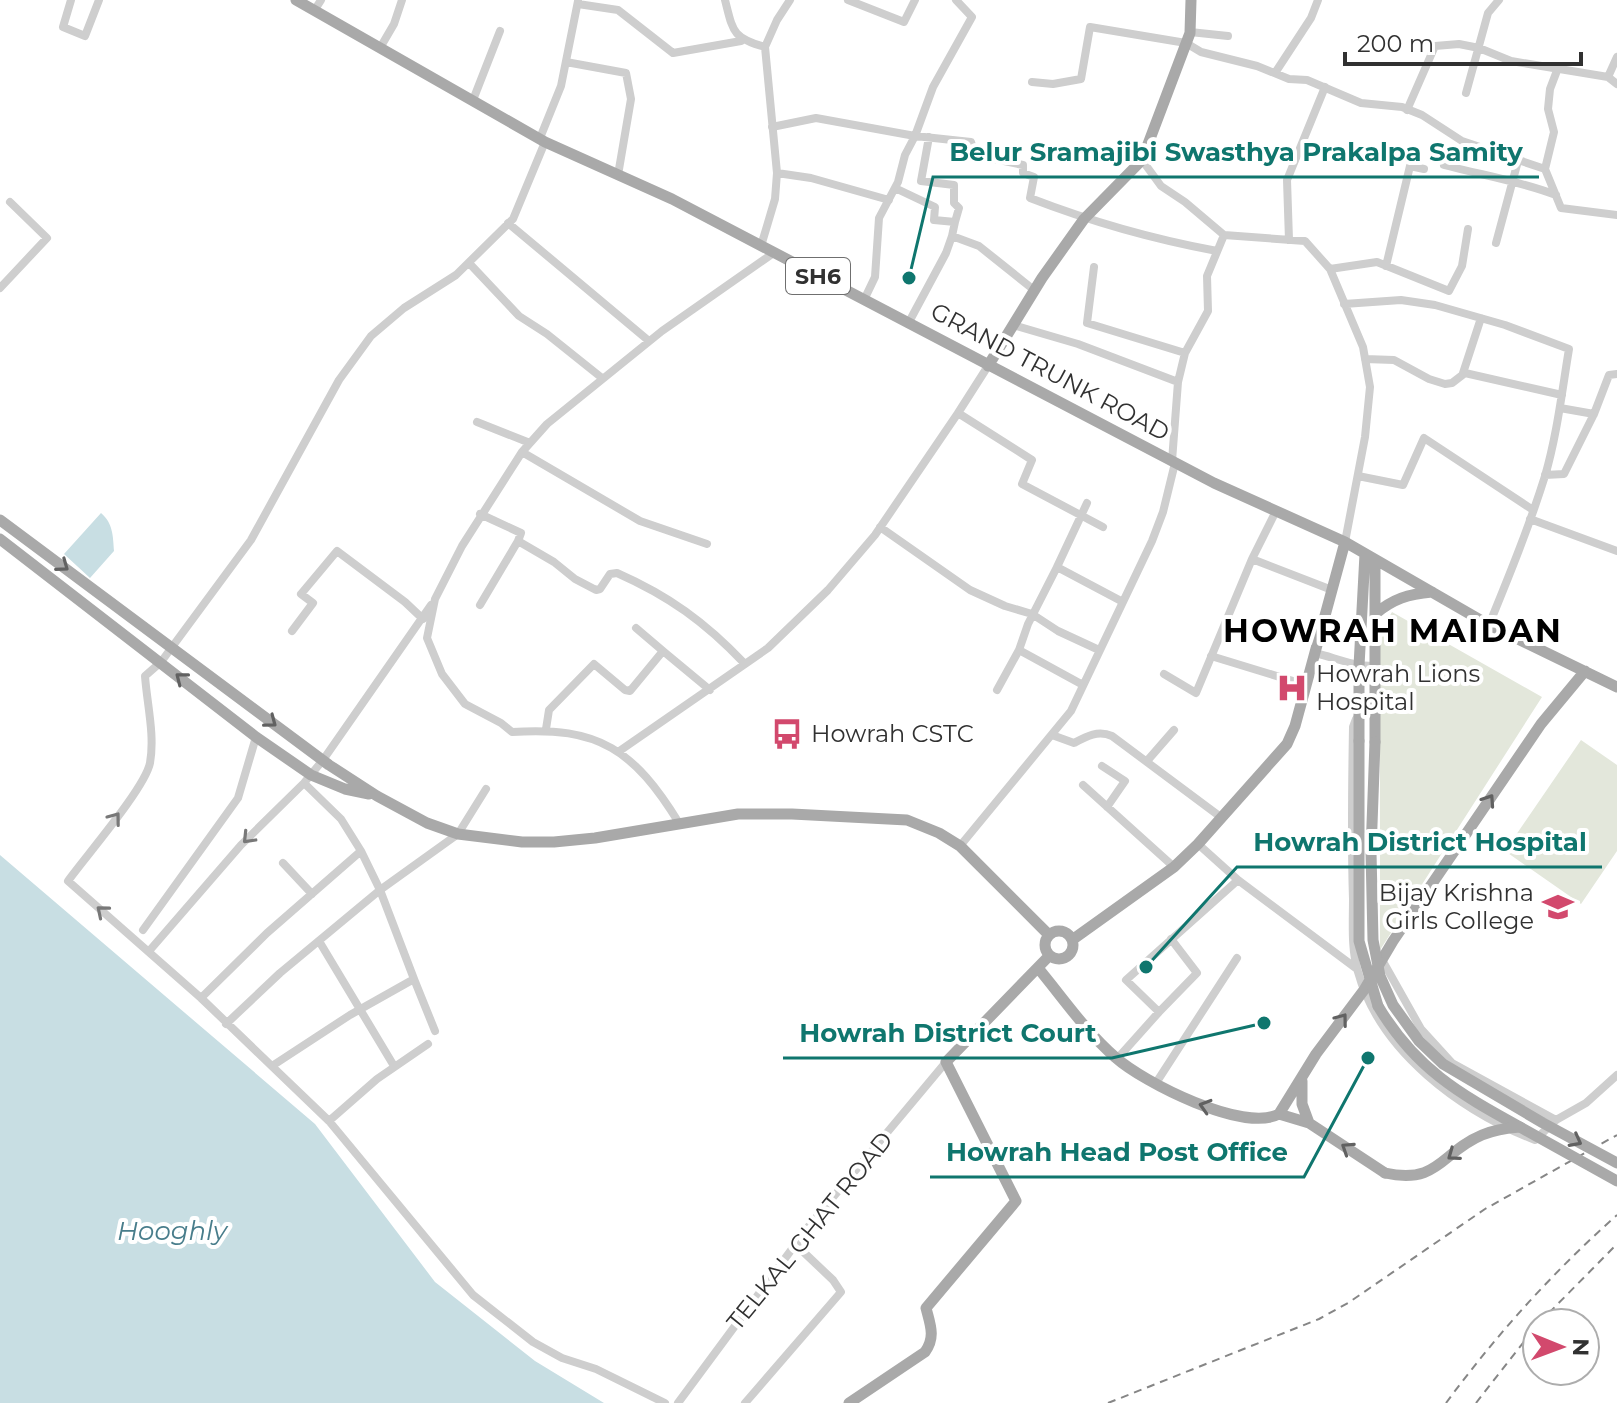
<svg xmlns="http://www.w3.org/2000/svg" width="1617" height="1403" viewBox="0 0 1617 1403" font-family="Montserrat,sans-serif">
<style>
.green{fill:#e3e7db}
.water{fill:#c8dee3}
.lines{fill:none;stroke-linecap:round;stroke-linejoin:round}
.minor{stroke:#cecece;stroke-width:8}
.major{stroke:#a9a9a9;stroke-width:11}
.rail{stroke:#868686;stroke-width:2;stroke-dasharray:8 6;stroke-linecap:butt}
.major-bridge{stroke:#a9a9a9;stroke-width:11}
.oneway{stroke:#616161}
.oneway2{stroke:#787878}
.labels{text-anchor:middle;stroke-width:8;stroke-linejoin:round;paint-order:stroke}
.shield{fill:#fff;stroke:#6f6f6f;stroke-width:2}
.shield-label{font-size:22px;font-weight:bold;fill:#313131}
.street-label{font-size:24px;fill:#313131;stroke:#fff}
.poi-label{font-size:24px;fill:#313131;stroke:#fff;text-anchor:start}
.water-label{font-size:26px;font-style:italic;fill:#487d8b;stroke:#fff}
.district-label{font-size:32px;font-weight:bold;letter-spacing:2px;fill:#000;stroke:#fff}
.leader{fill:none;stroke:#0f766e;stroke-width:3}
.callout-dot{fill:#0f766e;stroke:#fff;stroke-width:3}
.callout-label{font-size:26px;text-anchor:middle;font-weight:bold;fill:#0f766e;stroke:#fff;stroke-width:8;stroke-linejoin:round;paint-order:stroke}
</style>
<rect width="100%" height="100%" fill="#fff"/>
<path class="green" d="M1392 612 1542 697 1380 950V632Z
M1581 740 1617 765V851L1581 904 1505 851Z"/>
<path class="water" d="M101 513C113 523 113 536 114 551L90 578 64 554Z
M0 855 315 1124 435 1282 535 1361 604 1403H0Z"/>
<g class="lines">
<path class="minor" d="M71 0 63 27 85 36 99 0
M725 0C733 31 732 38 765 47
M848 0 904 22 915 0
M956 0 972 17 933 87 915 136 971 142 975 155 1023 165V173L1034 177 1030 198C1092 222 1152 239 1217 251
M578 4 618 10 673 53 741 41
M314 11 321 0
M1190 32 1228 36
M380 48 394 24 402 0
M566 62 626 73 631 99 618 175
M1275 73 1311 18 1318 0
M1608 77 1617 84
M1032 82 1053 84 1081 79 1090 27 1186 43 1201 52 1257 66 1289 79 1307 80 1361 103 1402 107 1422 115 1462 141 1545 169 1554 132 1548 109 1550 89 1558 68
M1466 93 1488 13 1499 0
M473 100 500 31
M1407 110 1435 46 1459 44 1479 48 1511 61 1608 77 1617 57
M772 127 816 118 915 136 905 155 898 182 879 218 875 277 864 300
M929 137 921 181 954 185V203L959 208 955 222
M540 138 561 86 578 1
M545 142 513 219 456 275 404 308 371 336 339 380 251 540 161 662 145 676C147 704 155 735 150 763 145 788 86 856 68 881L201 998 329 1121 473 1295 533 1342 562 1358 596 1369 665 1403
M1142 160 1161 186 1185 202 1224 235 1305 241 1330 269 1363 347 1370 387 1365 437 1345 542
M1444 165C1481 175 1520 181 1556 195
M1545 169 1561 208 1617 215
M777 173 811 178 889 200
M895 188 935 207 934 220 955 222 952 236
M508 223 649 341
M1289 240 1287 180 1325 87
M1496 243 1518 161
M761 246 775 199 777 173 765 47 777 20 790 0
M469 263 519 316 547 334 602 378
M1386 266 1410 166 1424 169
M1094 267 1087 323 1185 353
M1330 269 1377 262 1449 291 1462 266 1468 229
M0 288 47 238 10 202
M1344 304 1401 300 1435 305 1505 325 1569 349C1562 391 1557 435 1545 476 1529 527 1509 576 1489 625
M909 322 946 253 952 236 979 246 1034 290
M1013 325 1078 344 1178 382
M1365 359 1394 360 1429 379 1445 384 1452 383 1465 373 1562 395
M1463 373 1481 318
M1560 408 1594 414
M958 413 1032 460 1022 484 1103 527
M477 422 530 443
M522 452 640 521 707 544
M1172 461 1178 382 1185 353 1208 311 1207 276 1224 235
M1545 475 1564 474 1594 414 1609 375 1617 374
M1358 476 1403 485 1424 438 1533 510
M480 514 521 533 518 541 554 562 575 579 596 590 600 589 610 574 617 573C669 596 705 622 744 663
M1530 519 1617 551
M880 527 970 590 1005 606 1032 614 1058 631 1099 650
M1252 559 1276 511
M1057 567 1087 503
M480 605 518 541
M636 628 663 651
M292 631 313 603 301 594 337 551 405 602 423 619
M1019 650 1083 685
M1315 653C1336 658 1352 666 1374 666
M1211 656 1306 685
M1164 674 1196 693 1252 559 1332 590
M997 690 1019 650 1028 624 1057 567 1123 602
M1356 719 1353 727C1352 784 1351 842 1353 899 1353 922 1351 950 1358 972 1380 1052 1461 1111 1535 1140L1556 1120 1586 1103 1617 1075
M546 729 549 710 594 664 625 690 630 691 663 651 710 690
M1052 735 1074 743C1087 736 1098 730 1112 736L1222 818
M618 752 768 648 828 590 875 535 958 413 988 366
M1147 761 1174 730
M1102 766 1125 781 1107 807
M1083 785 1174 867
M679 823C634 750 599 726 512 732L501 723 465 704 442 674 427 638 435 599 462 546 522 452 547 424 662 331 775 252
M1198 844 1238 880 1357 969
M960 846 1071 711 1152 541 1163 512 1175 463
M283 863 312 894
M143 930 238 798 256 737
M1171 939 1197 973 1159 1012 1126 980 1238 880
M319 941 394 1066
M150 950 241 845 304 783 323 760 431 605
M1381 958 1421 1029 1452 1063 1556 1120
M414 979 435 1031
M201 998 267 933 361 851 341 819 304 783
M226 1024 280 973 380 890 361 851
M1117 1059 1159 1012
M272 1066 350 1015 414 979 380 890 458 834 486 789
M1156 1083 1237 958
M329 1121 377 1079 428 1044
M678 1403 809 1226 946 1062
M745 1403 841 1292 833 1280 795 1244"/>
<path class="major" d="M296 0 545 142 672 199 1214 483 1345 542 1489 625 1617 687
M988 366 1042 278 1084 219 1142 160 1190 33 1191 0
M0 520 329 765 377 796 427 823 458 834 522 842H554L595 838 738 814H792L907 820 939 833 960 846 1048 934
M0 539 256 737 311 775 345 789 369 794
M1375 560V742
M1375 614C1393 599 1408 594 1432 592
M1359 741V666L1365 554
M1045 945a14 14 0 1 1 28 0a14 14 0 1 1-28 0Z
M1072 940 1174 867 1198 844 1287 744 1295 726 1345 542
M1038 968C1063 998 1086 1032 1115 1057 1144 1083 1244 1133 1279 1114L1316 1054 1364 990 1393 941 1541 724 1585 671
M1378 1006C1415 1068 1458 1093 1520 1127
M1302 1081V1104L1309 1123 1385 1173
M1279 1114 1309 1123
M849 1403 925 1352C936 1337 930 1324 926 1308L1016 1201 946 1062 1049 956"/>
<path class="rail" d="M1539 1323 1617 1244
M1108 1403 1319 1319 1348 1303 1485 1209 1617 1135
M1446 1403C1497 1334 1553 1272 1617 1215
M1476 1403 1537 1325"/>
<path class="major-bridge" d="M1359 741V941L1378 1006
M1375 742 1371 852 1373 940 1380 976 1393 1005 1419 1041 1443 1064 1543 1123 1617 1163
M1385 1173C1439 1185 1441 1152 1482 1135 1494 1130 1507 1128 1520 1127L1617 1181"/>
</g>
<defs><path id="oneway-chevron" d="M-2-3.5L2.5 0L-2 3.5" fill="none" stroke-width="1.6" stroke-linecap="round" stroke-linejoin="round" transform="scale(2)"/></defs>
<g class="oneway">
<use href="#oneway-chevron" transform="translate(63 566) rotate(36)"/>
<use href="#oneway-chevron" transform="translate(181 678) rotate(-142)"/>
<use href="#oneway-chevron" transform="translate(271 722) rotate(37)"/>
<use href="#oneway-chevron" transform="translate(1489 800) rotate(-56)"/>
<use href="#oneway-chevron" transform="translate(1342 1019) rotate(-53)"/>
<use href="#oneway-chevron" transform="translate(1205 1106) rotate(-163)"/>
<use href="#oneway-chevron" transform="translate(1576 1141) rotate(28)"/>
<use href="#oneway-chevron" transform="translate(1347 1148) rotate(-147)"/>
<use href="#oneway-chevron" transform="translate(1453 1155) rotate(144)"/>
</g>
<g class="oneway2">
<use href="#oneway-chevron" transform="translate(115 818) rotate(-53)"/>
<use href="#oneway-chevron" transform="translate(248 838) rotate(134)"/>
<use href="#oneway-chevron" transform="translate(102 911) rotate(-140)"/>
</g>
<defs>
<symbol id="hospital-bare" viewBox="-9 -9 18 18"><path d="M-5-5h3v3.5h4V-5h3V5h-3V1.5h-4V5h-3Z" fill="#d2496d" stroke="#fff" stroke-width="2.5" paint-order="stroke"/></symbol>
<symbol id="bus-bare" viewBox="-9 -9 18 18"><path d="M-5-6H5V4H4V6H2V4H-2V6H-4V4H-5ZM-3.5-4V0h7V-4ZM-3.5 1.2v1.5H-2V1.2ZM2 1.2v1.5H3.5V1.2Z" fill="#d2496d" stroke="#fff" stroke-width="2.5" paint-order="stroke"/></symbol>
<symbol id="university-bare" viewBox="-9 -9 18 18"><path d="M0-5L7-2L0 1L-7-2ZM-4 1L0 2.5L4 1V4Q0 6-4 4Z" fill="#d2496d" stroke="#fff" stroke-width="2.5" paint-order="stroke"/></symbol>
</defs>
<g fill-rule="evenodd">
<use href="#hospital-bare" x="1270" y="666" width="44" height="44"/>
<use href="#bus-bare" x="765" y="712" width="44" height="44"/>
<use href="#university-bare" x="1536" y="885" width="44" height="44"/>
</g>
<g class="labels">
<rect class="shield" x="786" y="258" width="64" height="36" rx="6"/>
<g class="shield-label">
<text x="818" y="284">SH6</text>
</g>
<g class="street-label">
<text transform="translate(1050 372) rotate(28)" y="8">GRAND TRUNK ROAD</text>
<text transform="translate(810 1231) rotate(-51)" y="8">TELKAL GHAT ROAD</text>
</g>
<g class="poi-label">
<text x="1316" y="682">Howrah Lions<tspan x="1316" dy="28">Hospital</tspan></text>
<text x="811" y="742">Howrah CSTC</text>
<text x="1534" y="901" text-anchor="end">Bijay Krishna<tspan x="1534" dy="28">Girls College</tspan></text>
</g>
<g class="water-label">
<text x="172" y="1240">Hooghly</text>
</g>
<g class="district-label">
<text x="1393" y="642">HOWRAH MAIDAN</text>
</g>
</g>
<path class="leader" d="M909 278L933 177H1539M1146 967L1237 867H1602M1264 1023L1112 1058H783M1368 1058L1304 1177H930"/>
<g class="callout-dot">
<circle cx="909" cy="278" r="8"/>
<circle cx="1146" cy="967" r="8"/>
<circle cx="1264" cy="1023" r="8"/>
<circle cx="1368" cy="1058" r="8"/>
</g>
<g class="callout-label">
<text x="1236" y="161">Belur Sramajibi Swasthya Prakalpa Samity</text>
<text x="1420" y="851">Howrah District Hospital</text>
<text x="948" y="1042">Howrah District Court</text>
<text x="1117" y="1161">Howrah Head Post Office</text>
</g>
<g transform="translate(1561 1347) rotate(91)"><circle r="38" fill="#ffffff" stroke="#adadad" stroke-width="2"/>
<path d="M0-6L14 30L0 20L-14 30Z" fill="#d2496d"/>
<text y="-12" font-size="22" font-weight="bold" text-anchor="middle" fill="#313131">N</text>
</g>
<path d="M1345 52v12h236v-12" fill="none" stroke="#313131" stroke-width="4"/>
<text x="1357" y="52" font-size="24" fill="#313131" stroke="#ffffff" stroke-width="6" paint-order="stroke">200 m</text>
</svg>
